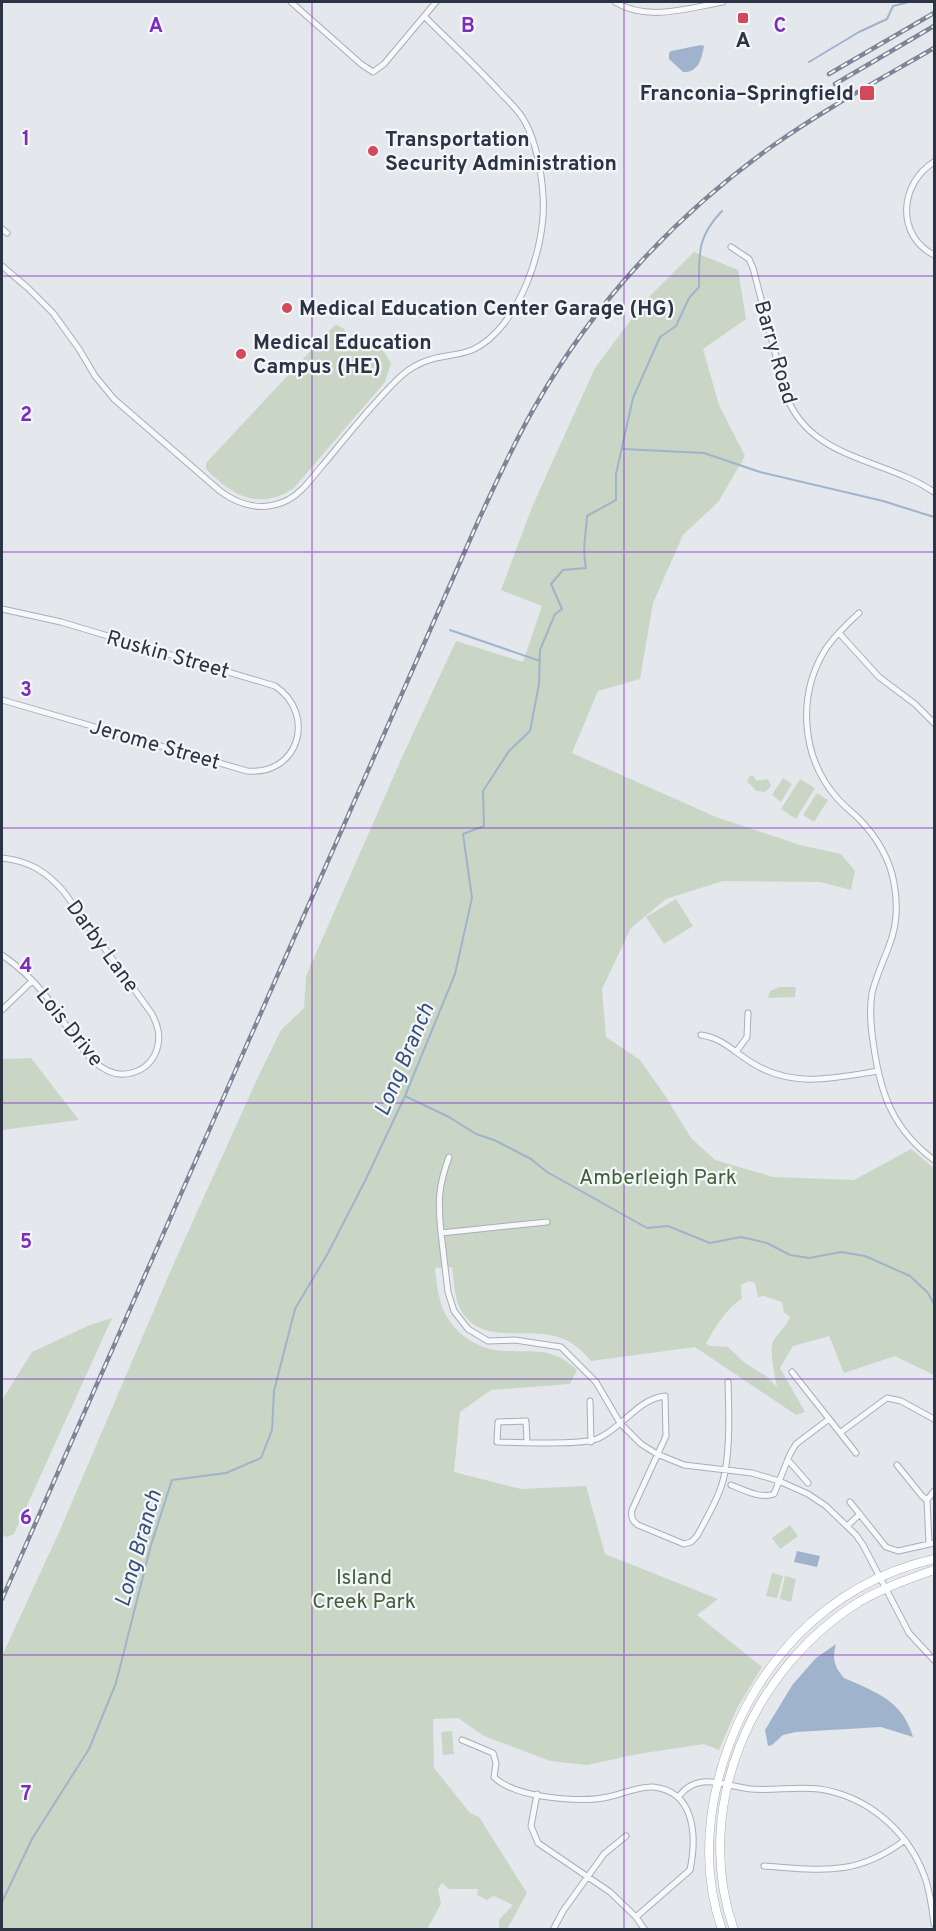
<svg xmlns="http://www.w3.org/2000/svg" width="936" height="1931" viewBox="0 0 936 1931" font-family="Overpass,sans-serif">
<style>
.green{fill:#c9d6c5;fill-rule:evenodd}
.water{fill:#9fb4cc}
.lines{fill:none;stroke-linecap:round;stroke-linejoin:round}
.stream{stroke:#9fb4cc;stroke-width:2}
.street-casing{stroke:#a9aeb7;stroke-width:7}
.secondary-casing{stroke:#a9aeb7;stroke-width:9}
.street{stroke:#f7f8fa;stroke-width:5}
.secondary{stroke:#fff;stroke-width:8}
.rail-casing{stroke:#7d8696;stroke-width:4.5}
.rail{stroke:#f4f6f9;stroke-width:2;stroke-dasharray:7;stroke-linecap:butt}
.grid{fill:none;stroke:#7b2cbf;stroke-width:1.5;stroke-opacity:0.55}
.poi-dot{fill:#d1495b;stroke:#f4f6f9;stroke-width:2}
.labels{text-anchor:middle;stroke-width:4.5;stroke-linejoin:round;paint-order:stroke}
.poi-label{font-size:21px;font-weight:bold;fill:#2b3445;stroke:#f4f6f9;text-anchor:start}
.street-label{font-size:21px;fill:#2b3445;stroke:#f4f6f9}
.park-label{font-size:21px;fill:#3f6138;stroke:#f4f6f9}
.water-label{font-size:22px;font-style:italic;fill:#34527a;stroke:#f4f6f9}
.grid-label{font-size:20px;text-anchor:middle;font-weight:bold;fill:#7b2cbf;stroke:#f4f6f9;stroke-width:4.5;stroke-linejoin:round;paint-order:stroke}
</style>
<rect width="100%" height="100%" fill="#e4e7ec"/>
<path class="green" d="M694 252 738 270 746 319 703 349 719 405 745 456 719 501 683 535 653 603 640 679 598 691 572 753 716 817 800 845 841 854 855 871 851 890 820 882 723 881 666 899 631 928 602 989 606 1037 640 1060 666 1097 691 1138 715 1160 773 1177 854 1180 911 1149 934 1168V1375L895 1356 844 1373 829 1336 793 1346 780 1368 805 1412 796 1415 695 1347 591 1361C582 1350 572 1341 558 1337 524 1326 476 1348 458 1304 454 1292 454 1279 452 1267L435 1268C436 1278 437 1287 439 1296 445 1327 473 1350 504 1351 534 1352 554 1347 577 1370L570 1384 491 1390 460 1412 454 1472 521 1489 586 1486 605 1554 718 1599 697 1615 762 1667 737 1708 719 1750 704 1744 638 1754 587 1765 550 1761 484 1736 458 1718 433 1719 434 1768 470 1813 479 1817 527 1893 507 1929H499V1920L513 1905 494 1896 487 1900 477 1895 478 1889H449L442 1883 438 1889 441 1904 427 1929 2 1930V1656L60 1530 174 1263 259 1075 281 1030 304 1008 306 976 403 755 456 641 523 662 542 606 501 590 532 507 595 368 645 301ZM749 1281 755 1283 758 1297 764 1296 782 1302 784 1312 790 1317C785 1329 777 1333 773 1342 769 1351 775 1376 777 1387L766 1376 745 1363 728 1347 710 1346 706 1344C716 1325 725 1311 742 1298L741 1285Z
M337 325 344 329 348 336C367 342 382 342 391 364L385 382 293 489C256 511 232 495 206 469V463L334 326Z
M750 776H753L757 781 768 779 771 786 765 792 756 791 747 781Z
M783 778 792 784 781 802 772 795Z
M800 779 815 788 796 819 781 809Z
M817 793 828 800 814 822 803 815Z
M676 899 693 926 664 944 646 917Z
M780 987H796L795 997 768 998 770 991Z
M31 1058 79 1120 2 1130V1059Z
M112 1318 14 1534 6 1537 2 1534V1400L32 1352 90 1325Z
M790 1525 798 1536 780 1549 772 1538Z
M772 1573 783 1576 777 1598 766 1596Z
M785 1576 796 1579 791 1602 780 1599Z
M452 1731 454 1754 443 1755 441 1732Z"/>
<path class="water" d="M701 45 704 46C702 59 698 73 683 72L669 59V53L671 51Z
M797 1551 820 1556 817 1567 794 1562Z
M836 1644C832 1659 834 1666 844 1678 876 1692 903 1701 913 1737L881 1727 796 1732 783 1735 772 1745 768 1746 765 1730 793 1684 816 1658Z"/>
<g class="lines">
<path class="stream" d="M809 62 859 32 887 19 893 6 909 2
M623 449 704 453 760 472 883 501 934 517
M450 630 540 661
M405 1096 449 1117 476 1134 494 1140 531 1159 547 1172 647 1228 668 1226 710 1243 741 1237 767 1243 790 1255 809 1258 841 1252 865 1256 910 1276 928 1293 934 1304
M2 1902 32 1839 89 1749 116 1683 151 1545 172 1480 226 1473 261 1458 272 1430 274 1391 295 1309 328 1253 365 1181 405 1096 455 974 472 898 463 834 484 826 483 791 509 751 530 731 539 684 540 650 555 614 562 609 551 584 563 570 586 568C582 549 586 535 587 516L616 500V474L633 398 660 337 676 326 689 298 699 287C699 253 697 237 722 211"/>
<defs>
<path id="street" d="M291 2 361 64 373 72 384 64 436 2
M615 2C648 22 688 8 723 2
M934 162C900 183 895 235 934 255
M2 229 7 233
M731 247 749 259 753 268 786 395C810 460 884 458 934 492
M2 266 28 288 53 313 79 349 95 376 114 399 220 491C240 506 264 512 288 500 303 492 312 477 323 465 347 436 371 405 398 379 410 367 424 360 441 357 452 355 462 354 472 350 519 329 547 245 543 196 542 175 536 141 525 122 519 110 508 101 499 91 475 65 450 42 425 17
M2 609 61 622 275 686C317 714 299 776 247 771L2 700
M859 613C847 624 834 636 825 650 797 696 801 757 837 798 844 806 853 813 860 820 877 837 890 860 894 883 898 904 897 926 889 946 883 962 876 977 872 993 869 1012 871 1029 874 1048 881 1096 894 1130 934 1160
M839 633 879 677 915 704 934 723
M2 858C29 861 46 871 64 892L152 1014C158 1026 161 1036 157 1049 153 1061 144 1070 131 1073 92 1084 66 1020 45 995 33 980 18 966 2 955
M2 1010 32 981
M701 1035C723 1038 735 1053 754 1064 793 1088 835 1078 878 1071
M736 1052 747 1037 748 1013
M547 1222 441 1233 448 1292 454 1311 468 1329 488 1341 515 1340 561 1347 596 1382 620 1423 641 1444 657 1454 684 1465 752 1473 779 1481 808 1494 826 1506 856 1535 863 1545 909 1633 934 1660
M441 1233C438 1201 438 1187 449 1157
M792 1372 856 1453
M590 1401 591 1442
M841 1432 887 1398 901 1401 934 1419
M527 1442 526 1421 498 1422 497 1442C519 1442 583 1446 599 1438 623 1427 638 1399 665 1396L666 1436 632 1510C631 1517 632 1521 638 1525L684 1544 691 1542 697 1536C705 1521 714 1506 720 1490 731 1461 729 1413 728 1382
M788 1460 808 1483
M897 1465 922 1496 927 1500
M731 1485C744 1490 760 1499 774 1494L790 1454 796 1444 829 1419
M850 1502 886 1547 898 1551 934 1543
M847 1526 860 1514
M929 1544 927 1500 934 1491
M462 1740 493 1753 496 1763 494 1777C515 1798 580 1803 608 1797 622 1794 639 1786 653 1787 695 1791 697 1836 690 1870L636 1917
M537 1794 531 1826 538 1843 610 1892 636 1917 645 1930
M679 1796C698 1771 724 1786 751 1789 774 1791 796 1786 819 1789 867 1796 907 1830 924 1875 930 1890 932 1908 934 1924
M764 1866C821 1870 856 1877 905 1840
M553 1930 563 1911 604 1854 626 1836"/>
<path id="secondary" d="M722 1930C704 1878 706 1825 720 1773 750 1667 825 1584 934 1559
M734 1930C691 1807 752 1669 859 1602 883 1588 909 1579 934 1570"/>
</defs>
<use href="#street" class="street-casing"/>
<use href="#secondary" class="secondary-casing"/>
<use href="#street" class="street"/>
<use href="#secondary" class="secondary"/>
<defs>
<path id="rail" d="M829 74 934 13
M835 84 934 26
M2 1599 480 517C498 479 515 440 537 403 595 302 676 215 771 147 823 110 879 80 934 48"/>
</defs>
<use href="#rail" class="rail-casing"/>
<use href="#rail" class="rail"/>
</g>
<path class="grid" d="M312 2V1930M624 2V1930M2 276H934M2 552H934M2 828H934M2 1103H934M2 1379H934M2 1655H934"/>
<g class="poi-dot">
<rect x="737" y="12" width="12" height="12" rx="3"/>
<rect x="859" y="85" width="16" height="16" rx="3"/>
<circle cx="373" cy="151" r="6"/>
<circle cx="287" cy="308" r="6"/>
<circle cx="241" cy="354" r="6"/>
</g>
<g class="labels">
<g class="poi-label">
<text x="743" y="47" text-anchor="middle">A</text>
<text x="854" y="100" text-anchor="end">Franconia–Springfield</text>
<text x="385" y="146">Transportation<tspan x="385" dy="24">Security Administration</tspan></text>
<text x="299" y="315">Medical Education Center Garage (HG)</text>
<text x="253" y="349">Medical Education<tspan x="253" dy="24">Campus (HE)</tspan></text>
</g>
<g class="street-label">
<text transform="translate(776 352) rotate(74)" y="7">Barry Road</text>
<text transform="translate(168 654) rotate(16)" y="7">Ruskin Street</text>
<text transform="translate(155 744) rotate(16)" y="7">Jerome Street</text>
<text transform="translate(103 946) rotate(54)" y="7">Darby Lane</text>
<text transform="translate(70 1027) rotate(51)" y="7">Lois Drive</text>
</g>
<g class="park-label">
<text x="658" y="1184">Amberleigh Park</text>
<text x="364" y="1584">Island<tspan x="364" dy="24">Creek Park</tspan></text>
</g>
<g class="water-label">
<text transform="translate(403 1059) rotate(-67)" y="8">Long Branch</text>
<text transform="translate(137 1548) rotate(-74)" y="8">Long Branch</text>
</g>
</g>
<g class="grid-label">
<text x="156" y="32">A</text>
<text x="468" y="32">B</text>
<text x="780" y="32">C</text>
<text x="26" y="145">1</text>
<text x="26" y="421">2</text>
<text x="26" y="696">3</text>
<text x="26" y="972">4</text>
<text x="26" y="1248">5</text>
<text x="26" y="1524">6</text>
<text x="26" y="1800">7</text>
</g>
<rect width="936" height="1931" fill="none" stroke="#2b3445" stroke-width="6"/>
</svg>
